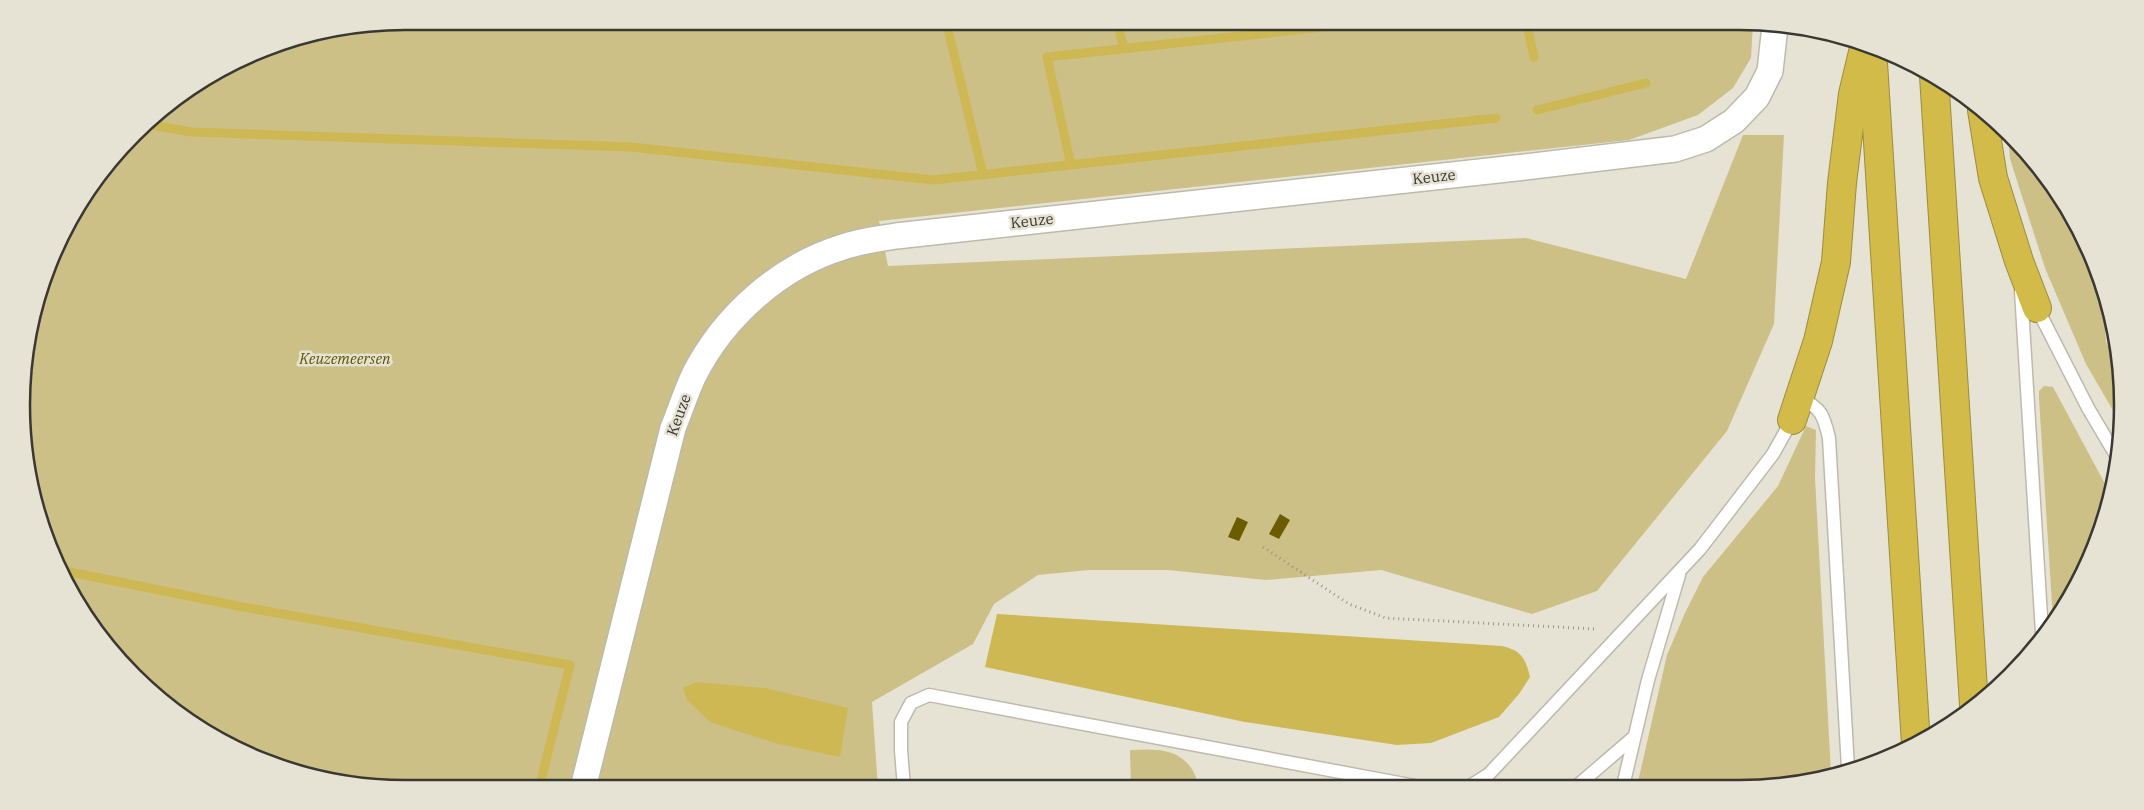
<svg xmlns="http://www.w3.org/2000/svg" width="2144" height="810" viewBox="0 0 2144 810" font-family="'IBM Plex Serif',serif">
<style>
.green{fill:#ccc086}
.water{fill:#cdb853}
.lines{fill:none;stroke-linecap:round;stroke-linejoin:round}
.stream{stroke:#cdb853;stroke-width:9}
.building{fill:#6c5c00}
.lane-casing{stroke:#bdbaac;stroke-width:15}
.street-casing{stroke:#bdbaac;stroke-width:28}
.highway-casing{stroke:#9c8d40;stroke-width:30}
.path{stroke:#98968b;stroke-width:3;stroke-dasharray:1 4;stroke-linecap:butt}
.lane{stroke:#fff;stroke-width:12}
.street{stroke:#fff;stroke-width:25}
.highway{stroke:#d2bb48;stroke-width:28}
.labels{text-anchor:middle;stroke-width:5;stroke-linejoin:round;paint-order:stroke}
.street-label{font-size:15px;fill:#393832;stroke:#e6e3d4}
.park-label{font-size:15px;font-style:italic;fill:#625400;stroke:#e6e3d4}
.rim{fill:none;stroke:#393832;stroke-width:2.5}
</style>
<rect width="100%" height="100%" fill="#e6e3d4"/>
<path class="green" d="M405 21H1739L1753 23 1751 58 1733 88 1698 115 1629 140 879 221 888 266 1526 238 1686 279 1743 135H1784L1774 324 1727 431 1597 591 1532 614 1381 570 1266 580 1168 570H1089L1038 575 994 604 973 644 872 702 878 788 405 789 305 776 236 749 172 710 86 618 50 552 29 480 25 355 42 281 73 213 152 116 213 73 281 42Z
M2008 133 2028 152 2071 213 2102 282 2106 342 2120 375 2122 426 2086 364 2045 268 2010 159Z
M2044 386 2053 387 2111 495 2110 505 2071 597 2053 620 2039 399V391Z
M1806 426 1816 430 1815 478 1831 773 1789 785 1637 786 1667 655 1685 613 1703 577 1778 486Z
M1130 750C1151 749 1174 747 1189 765 1194 771 1198 779 1196 787H1131Z"/>
<path class="water" d="M997 614 1502 646C1521 650 1526 659 1530 677L1519 694 1499 717 1431 743 1397 745 1245 722 985 667Z
M696 682 765 688 848 708 840 757 775 743 710 722 687 700 683 688Z"/>
<g class="lines">
<path class="stream" d="M946 21 983 175
M1117 21 1124 49
M1526 21 1534 57
M1537 110 1646 83
M146 124 191 132 631 147 933 180 1496 118
M1071 165 1047 57 1379 21
M60 570 238 606 570 665 539 788"/>
</g>
<path class="building" d="M1280 514 1290 520 1279 539 1269 534Z
M1237 517 1248 522 1239 541 1228 537Z"/>
<g class="lines">
<defs>
<path id="lane" d="M2021 291 2042 633
M2037 308 2088 408 2117 457
M1799 398C1821 407 1824 416 1829 438L1848 768
M1470 786 1489 774 1700 549 1773 454 1792 420
M1577 786 1634 737
M1623 786 1648 680 1679 575
M904 788 901 750V722L911 703 929 695 1415 786"/>
<path id="street" d="M583 788 673 428C680 411 686 392 694 375 724 316 780 266 843 247 860 241 878 239 896 236L1516 168 1675 149 1706 139 1734 121 1757 97 1770 71 1775 26"/>
<path id="highway" d="M1872 47 1916 744
M1934 76 1974 705
M1982 110 1993 178 2019 261 2037 308
M1792 420 1818 341 1836 262 1842 183 1853 94 1864 48"/>
</defs>
<use href="#lane" class="lane-casing"/>
<use href="#street" class="street-casing"/>
<use href="#highway" class="highway-casing"/>
<path class="path" d="M1263 547 1349 604 1386 618 1595 629"/>
<use href="#lane" class="lane"/>
<use href="#street" class="street"/>
<use href="#highway" class="highway"/>
</g>
<g class="labels">
<g class="street-label">
<text transform="translate(1434 177) rotate(-6)" y="5">Keuze</text>
<text transform="translate(1032 221) rotate(-6)" y="5">Keuze</text>
<text transform="translate(679 415) rotate(-70)" y="5">Keuze</text>
</g>
<g class="park-label">
<text x="345" y="364">Keuzemeersen</text>
</g>
</g>
<path d="M0 0H2144V810H0ZM405 30H1739A375 375 0 0 1 2114 405V405A375 375 0 0 1 1739 780H405A375 375 0 0 1 30 405V405A375 375 0 0 1 405 30Z" fill="#e6e3d4" fill-rule="evenodd"/>
<path class="rim" d="M405 30H1739A375 375 0 0 1 2114 405V405A375 375 0 0 1 1739 780H405A375 375 0 0 1 30 405V405A375 375 0 0 1 405 30Z"/>
</svg>
